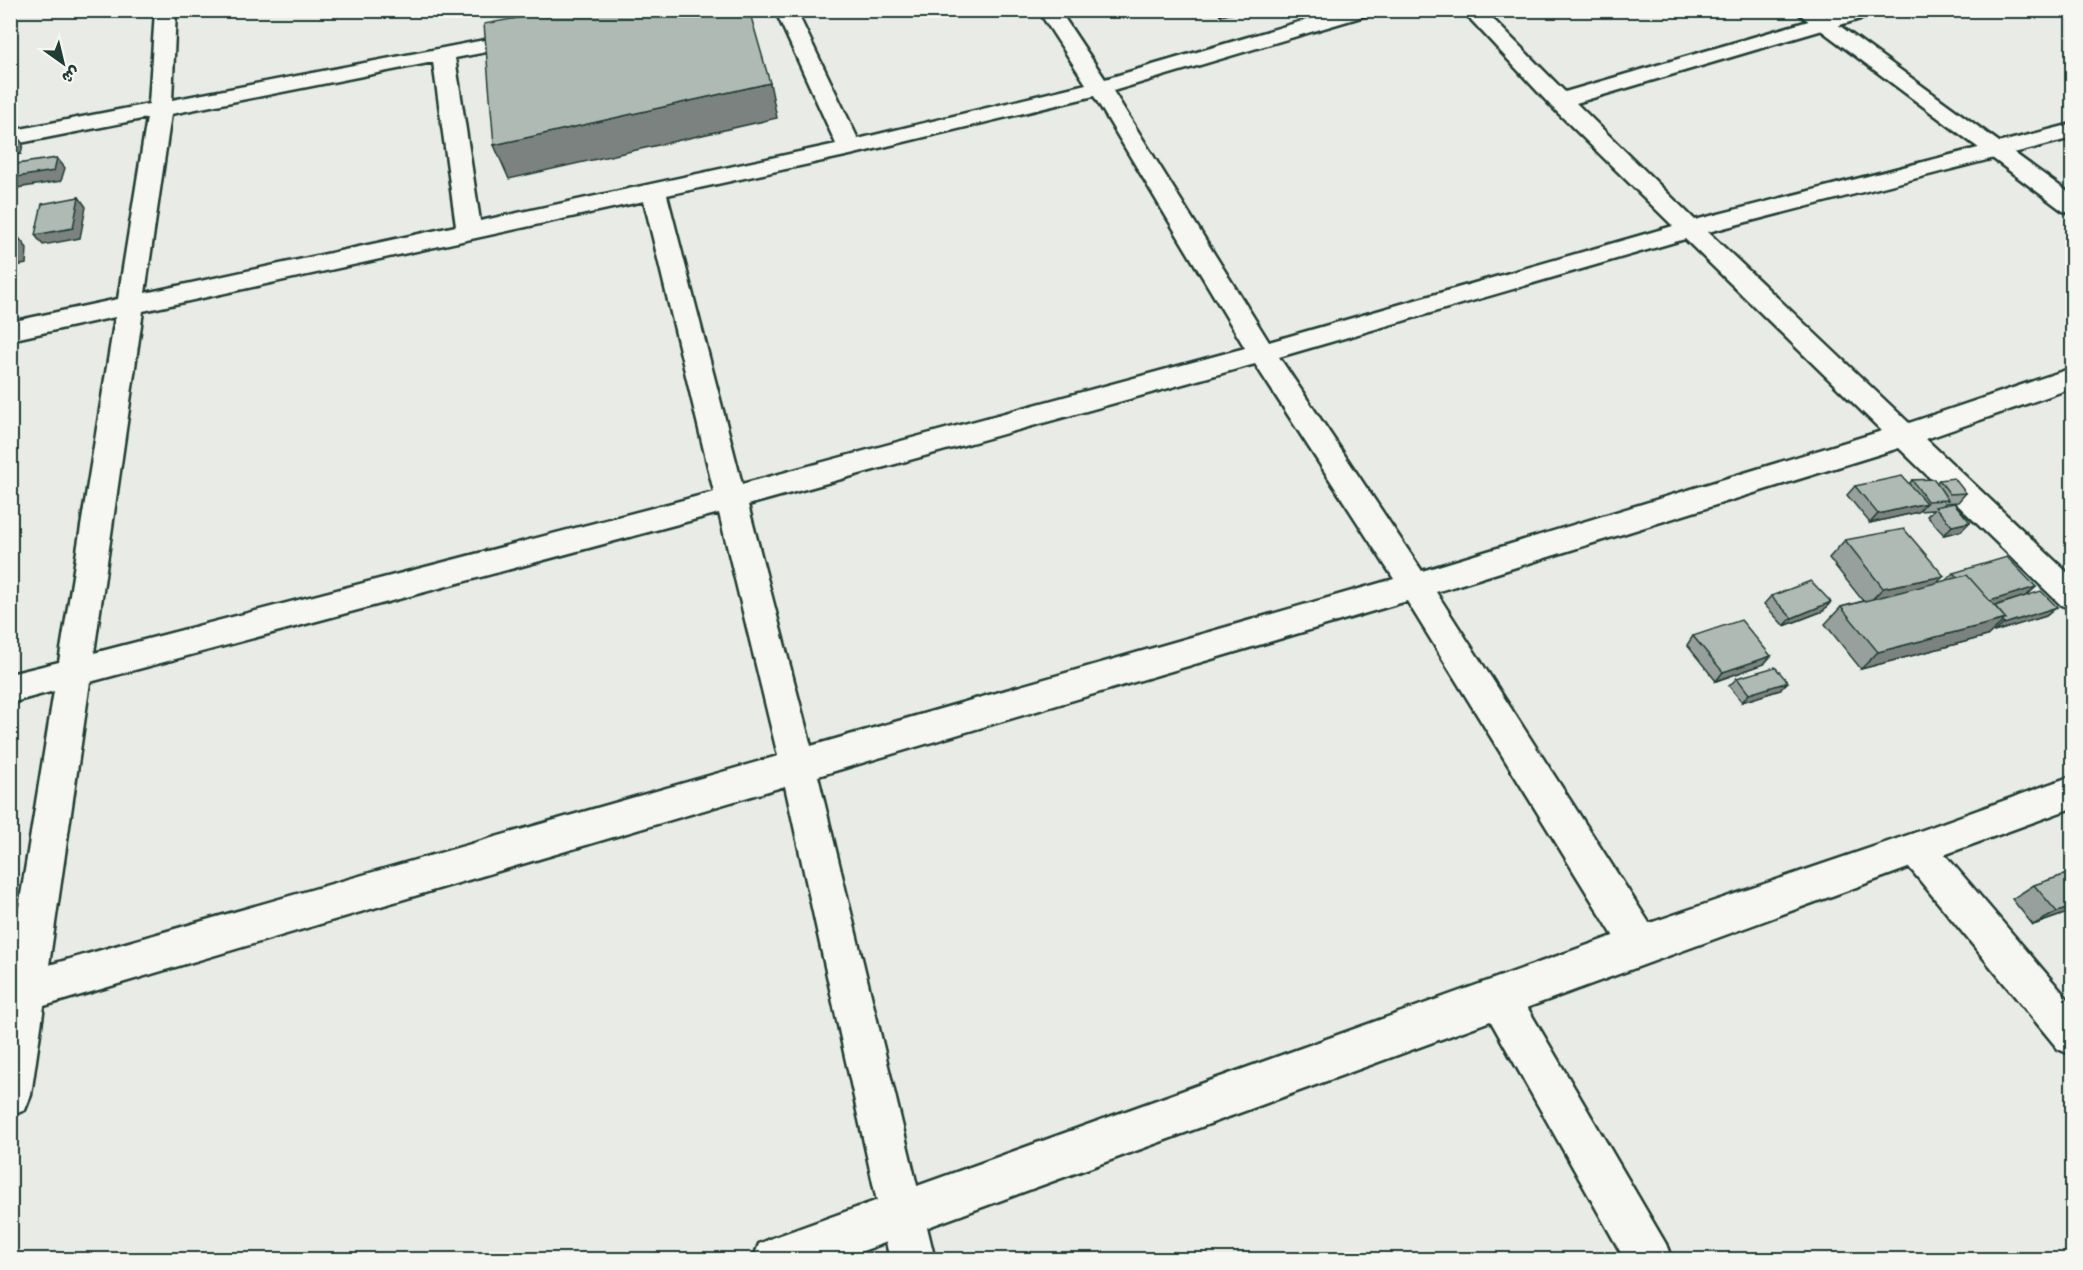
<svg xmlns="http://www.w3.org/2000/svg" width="2083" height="1270" viewBox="0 0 2083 1270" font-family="Mynerve,'Playpen Sans Arabic',sans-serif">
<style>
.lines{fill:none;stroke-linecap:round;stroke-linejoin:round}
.street-casing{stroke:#1f3d34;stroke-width:5}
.secondary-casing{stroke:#1f3d34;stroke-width:5}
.street{fill:#f6f6f2;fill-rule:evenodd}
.secondary{fill:#f6f6f2;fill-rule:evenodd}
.wall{fill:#97a09c;stroke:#1f3d34;stroke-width:1.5}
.shaded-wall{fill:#7b827f;stroke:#1f3d34;stroke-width:1.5}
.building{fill:#b0bab5;stroke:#1f3d34;stroke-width:1.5}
</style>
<rect width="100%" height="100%" fill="#e9ebe7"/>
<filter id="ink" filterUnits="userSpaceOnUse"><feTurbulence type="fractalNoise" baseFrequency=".0167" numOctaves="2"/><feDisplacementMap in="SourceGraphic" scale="12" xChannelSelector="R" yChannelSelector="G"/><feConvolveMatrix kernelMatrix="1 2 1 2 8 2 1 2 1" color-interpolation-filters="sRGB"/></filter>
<g filter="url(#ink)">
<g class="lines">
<defs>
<path id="street" d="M155 10H176L172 100 531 31 539 32 542 37 539 42 455 58 480 221 836 144 775 10H796L858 139 1086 84 1038 10H1059L1105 79 1340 10H1374L1371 14 1113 91 1269 342 1673 226 1551 106 1462 10H1484L1565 92 1846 10H1880L1877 14 1576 103 1695 220 2072 124V138L1708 232 1909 423 2072 368V388L1926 439 2072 577V609L2061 605 1899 448 1436 592 1655 932 1660 945 1655 958 1641 964 1627 958 1407 601 818 776 935 1260H890L785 786 44 1006 31 1095 25 1110 10 1116V963L54 691 10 703V674L59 662 115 317 10 340V322L118 299 147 118 10 145V131L149 104ZM433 62 456 226 145 293 171 114ZM1094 96 1245 348 742 484 667 195 850 155ZM644 201 714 492 94 653 143 311ZM1685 239 1882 431 1422 571 1279 357ZM1255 364 1394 579 811 746 748 505ZM719 513 778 756 49 965 90 682Z
M1917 832 1930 837 2072 1004V1055L2058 1049 1904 861 1898 849 1904 837Z
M1499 977 1513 983 1666 1244 1672 1260H1625L1485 1011 1479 997 1485 983Z"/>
<path id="secondary" d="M1794 10H1818L2072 195V213L2063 211Z
M2072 776V808L838 1260H753L759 1244 775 1237 1641 926 1917 832Z"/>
</defs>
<use href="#street" class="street-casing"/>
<use href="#secondary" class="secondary-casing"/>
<use href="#street" class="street"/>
<use href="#secondary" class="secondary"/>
</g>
<path class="wall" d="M1216 10H1247L1221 16Z
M1912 480 1936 483 1939 480 1966 493 1958 502 1945 503 1943 506 1961 531 1944 535 1927 516 1933 510 1919 511 1918 512 1870 523 1847 495 1855 486 1909 484Z
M1845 540 1944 576 1936 583 1945 581 1953 573 2036 587 2026 596 2057 607 2046 616 1994 632 1992 631 1987 636 1861 669 1825 624 1841 607 1863 601 1829 558Z
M1771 596 1823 611 1784 626 1764 604Z
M1693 636 1764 664 1716 681 1687 645Z
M1737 678 1780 690 1742 702 1729 686Z
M2073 872V911L2033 925 2012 899 2034 885Z"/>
<path class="shaded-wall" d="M1222 10H1247L1221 16Z
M770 83 777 118 509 179 494 145Z
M15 134 23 144 21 154 10 156V144Z
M57 158 65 168 61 181 10 189V178Z
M79 197 86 207 80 238 43 245 35 235Z
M10 221 17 229 14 251 10 247Z
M19 238 27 248 26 264 10 267V256Z
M1926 503 1918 512 1870 523 1878 514Z
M1970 522 1961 531 1944 535 1952 526Z
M1944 576 1926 593 1866 606 1883 588Z
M2036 587 2026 596 1973 612 1983 603Z
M1831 602 1823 611 1784 626 1792 618Z
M2057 607 2046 616 1994 632 2004 624Z
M2006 619 1987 636 1861 669 1878 652Z
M1771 656 1764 664 1716 681 1723 672Z
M1788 682 1780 690 1742 702 1749 694Z
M2073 907V911L2033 925 2057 912Z"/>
<path class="building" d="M562 10H749L770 83 494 145 484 24Z
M15 134 13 144H10V135Z
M57 158 54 171 10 178V165Z
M79 197 73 228 35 235 42 204Z
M19 238 18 254 10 256V240Z
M1902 476 1926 503 1878 514 1855 486Z
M1954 478 1966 493 1950 494 1939 480Z
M1934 479 1948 500 1927 501 1912 480Z
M1954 503 1970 522 1952 526 1935 507Z
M1904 529 1944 576 1883 588 1845 540Z
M2007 557 2036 587 1990 601 1967 575 1958 577 1953 573Z
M1967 575 2006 619 1878 652 1841 607Z
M1811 581 1831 602 1792 618 1771 596Z
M2041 591 2057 607 2004 624 2002 622 2006 619 1995 606Z
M1741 620 1771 656 1723 672 1693 636Z
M1775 667 1788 682 1749 694 1737 678Z
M2073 872V907L2057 912 2034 885Z"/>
</g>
<rect width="2083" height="1270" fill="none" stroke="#f6f6f2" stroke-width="36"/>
<rect x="18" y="18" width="2047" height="1234" fill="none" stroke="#1f3d34" stroke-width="2" filter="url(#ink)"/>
<g transform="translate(63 63) rotate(146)" stroke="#f6f6f2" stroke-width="4.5" paint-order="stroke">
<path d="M0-4.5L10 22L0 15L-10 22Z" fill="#1f3d34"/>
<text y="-9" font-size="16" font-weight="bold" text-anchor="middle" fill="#1f3d34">ش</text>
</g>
</svg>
